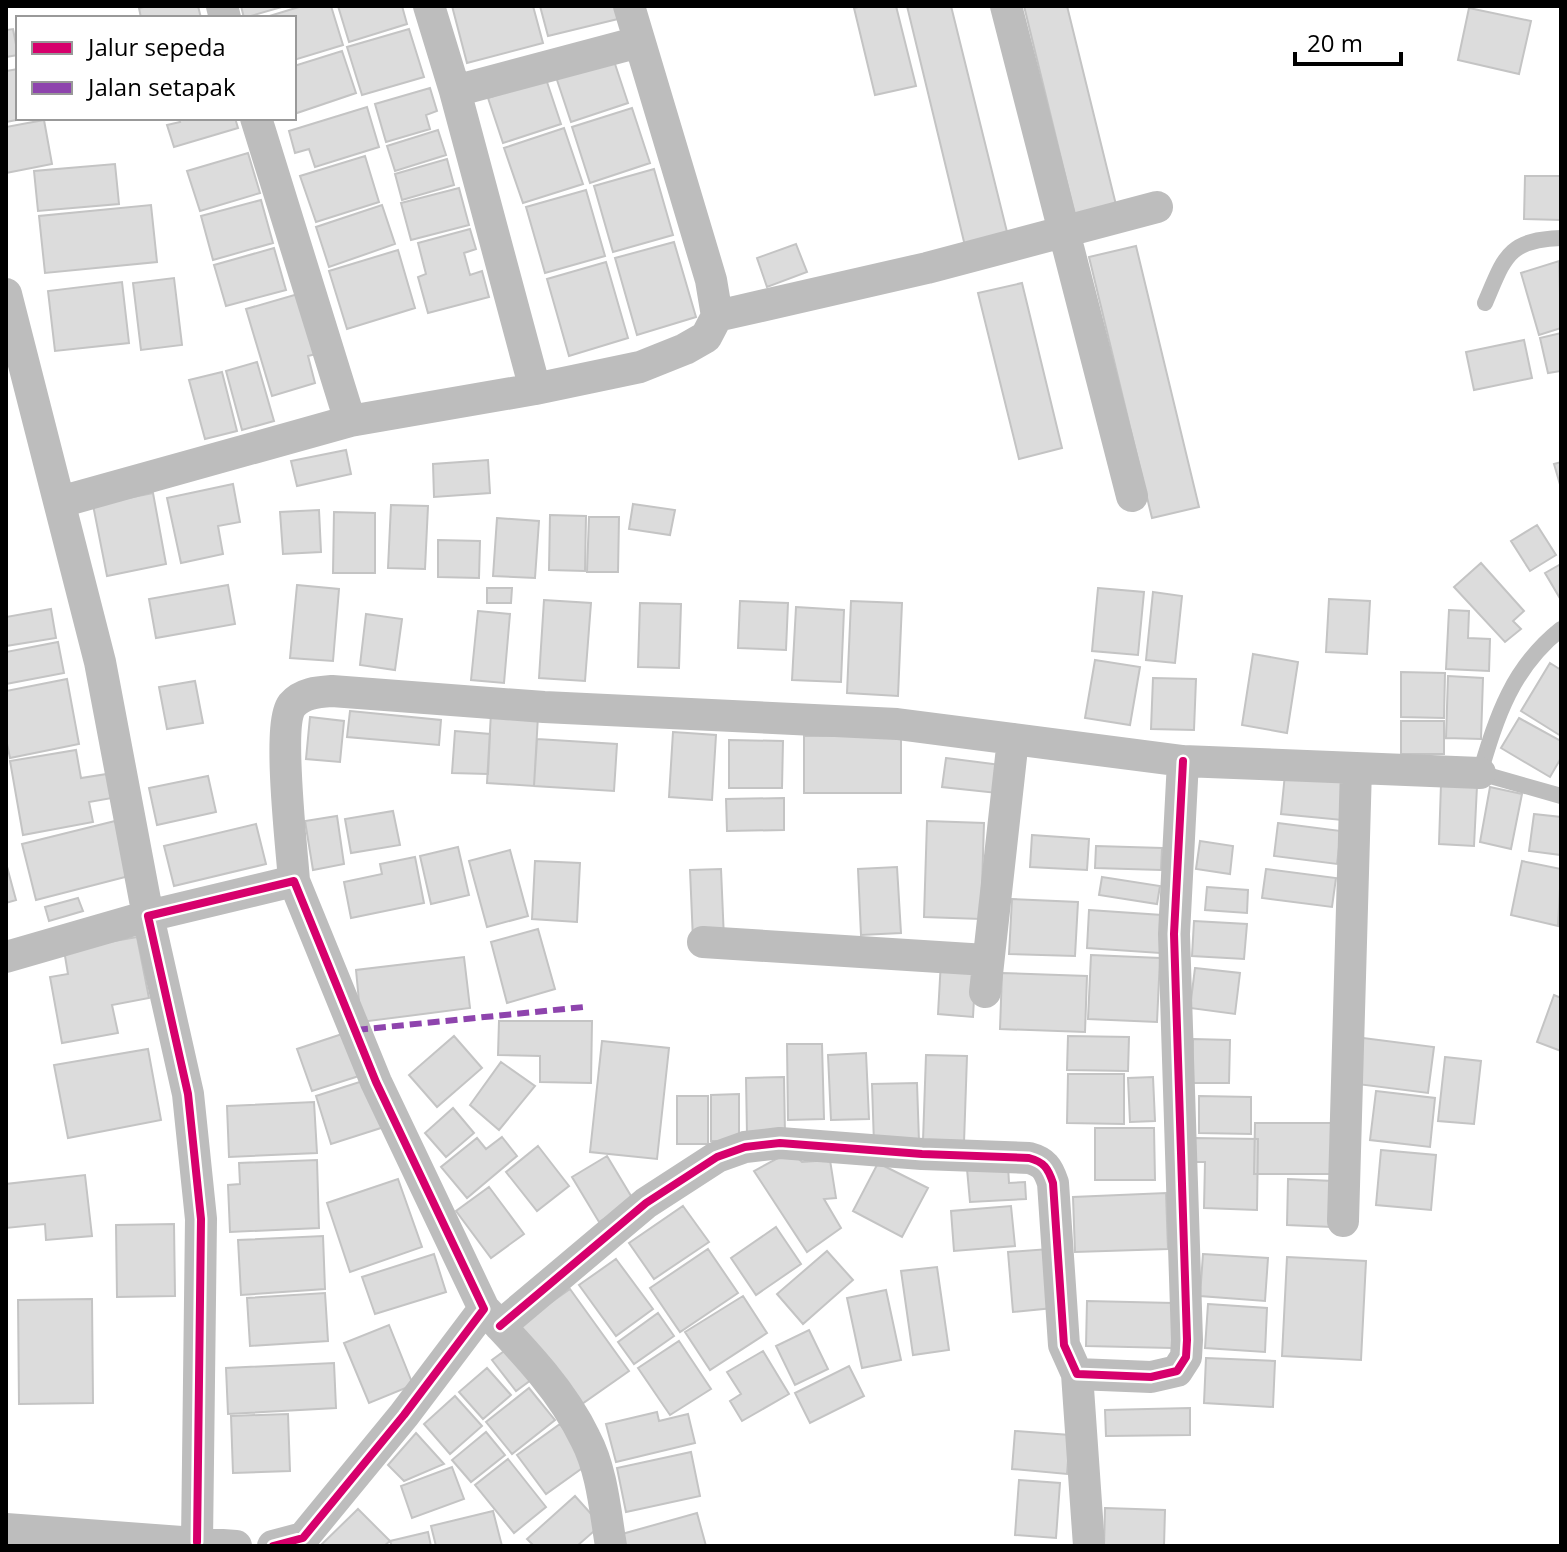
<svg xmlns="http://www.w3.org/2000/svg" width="1567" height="1552" viewBox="0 0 1567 1552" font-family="'Open Sans',sans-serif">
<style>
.building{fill:#dcdcdc;stroke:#c4c4c4;stroke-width:2}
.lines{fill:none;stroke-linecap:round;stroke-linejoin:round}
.lane{stroke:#bdbdbd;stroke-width:16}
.street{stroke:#bdbdbd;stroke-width:32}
.quiet{stroke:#8e44ad;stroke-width:6;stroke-dasharray:12 6;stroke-linecap:butt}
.cycleway-casing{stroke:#fff;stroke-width:13}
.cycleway{stroke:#d6006c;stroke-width:8}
</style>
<rect width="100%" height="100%" fill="#fff"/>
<path class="building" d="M148 6H198L201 18H141L139 8Z
M241 6H285L244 18Z
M302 6H331L343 45 294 60V18H263Z
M338 6H402L407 24 349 42Z
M452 6H533L543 43 467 63Z
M540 6H615L618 19 548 36Z
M862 6H896L916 86 875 95 854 8Z
M907 6H951L1009 240 966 250Z
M1024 6H1067L1118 213 1077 224Z
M1469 8 1531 21 1519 74 1458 60Z
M13 29 18 55 6 57V30Z
M409 29 424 77 362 95 347 47Z
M342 51 356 93 294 114V66Z
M613 58 628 103 571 122 556 77Z
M18 69V118H27L6 122V71Z
M546 79 561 124 503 143 488 98Z
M430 88 437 111 426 115 430 129 386 142 375 104Z
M367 107 379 147 315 167 309 149 295 153 289 131Z
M632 108 650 163 590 183 572 127Z
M179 118H235L238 128 174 147 167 125 180 122Z
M44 120 52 164 6 173V127Z
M564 128 583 184 523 203 504 148Z
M438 130 446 155 395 171 387 146Z
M248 153 260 193 200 211 187 171Z
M365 156 379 202 316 222 300 176Z
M447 159 454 185 402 200 395 174Z
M115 164 119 204 38 211 34 171Z
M654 169 673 235 613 252 594 186Z
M1525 176H1561V220L1524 219Z
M459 188 469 225 411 240 401 203Z
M586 190 605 256 545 273 526 207Z
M261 200 273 243 213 260 201 216Z
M151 205 157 262 45 273 39 216Z
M382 205 395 244 329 267 316 227Z
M470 229 476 249 464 253 470 275 482 271 489 297 428 313 418 277 426 274 418 243Z
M674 242 696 317 637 335 615 258Z
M796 244 807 272 767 287 757 258Z
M1136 246 1199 507 1152 518 1089 257Z
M274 248 286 290 226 306 214 265Z
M398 250 415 308 347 329 329 271Z
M1559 261 1561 328 1539 335 1521 273Z
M606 262 628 338 569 356 547 279Z
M174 278 182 345 141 350 133 283Z
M122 282 129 343 55 351 48 291Z
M1022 283 1062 448 1019 459 978 293Z
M298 294 316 354 308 356 315 383 272 396 246 309Z
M1561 333V371L1548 373 1540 338Z
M1524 340 1532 378 1474 390 1466 352Z
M257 362 274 421 242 430 226 371Z
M222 372 237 431 205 439 189 380Z
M346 450 351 474 297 486 291 461Z
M488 460 490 493 434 497 433 464Z
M1561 462V488L1554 464Z
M233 484 240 522 218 526 223 554 181 563 167 498Z
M153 493 166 564 107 576 93 505Z
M633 504 675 510 670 535 629 529Z
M391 505 428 506 425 569 388 568Z
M319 510 321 552 283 554 280 512Z
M334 512 375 513V573H333Z
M550 515 586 516 585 571 549 570Z
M589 517H619L618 572H587Z
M497 518 539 521 535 578 493 576Z
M1537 525 1556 555 1530 571 1511 541Z
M438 540 480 541 479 578 438 577Z
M1481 563 1524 611 1513 621 1521 629 1505 642 1454 587Z
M1561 564V600L1545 573Z
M228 585 235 624 156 638 149 599Z
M297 585 339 589 333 661 290 658Z
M487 588H512L511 603H487Z
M1098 588 1144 592 1138 655 1092 651Z
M1153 592 1182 596 1175 663 1146 660Z
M1329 599 1370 601 1367 654 1326 652Z
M544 600 591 603 585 681 539 678Z
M740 601 788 603 786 650 738 648Z
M851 601 902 603 898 696 847 693Z
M640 603 681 604 679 668 638 667Z
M796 607 844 610 841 682 792 680Z
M51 609 56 638 6 646V617Z
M1449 610 1469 611 1468 638 1490 639 1489 671 1446 669Z
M478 611 510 614 504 683 471 680Z
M366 614 402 619 395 670 360 665Z
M58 642 64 673 6 684V652Z
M1253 654 1298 662 1287 733 1242 725Z
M1095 660 1140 667 1130 725 1085 718Z
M1550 663 1561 670V736L1521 711Z
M1401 672 1445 673 1444 718 1401 717Z
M1448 676 1483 678 1481 739 1446 738Z
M1153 678 1196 679 1194 730 1151 729Z
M67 679 79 744 10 758 6 739V691Z
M195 681 203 723 167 729 159 687Z
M350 711 441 720 439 745 347 737Z
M491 713 538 716 534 786 487 783Z
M310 717 344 721 340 762 306 759Z
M1519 718 1561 741V758L1550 777 1501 748Z
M1401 721H1444V754H1401Z
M455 731 490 734 488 774 452 773Z
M673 732 716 735 712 800 669 797Z
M804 736H901V793H804Z
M537 739 617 744 614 791 534 786Z
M729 740 783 741 782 788H729Z
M76 750 81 778 107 774 112 798 89 802 93 822 23 835 10 761Z
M946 758 1001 765 997 793 942 787Z
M1285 774 1346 780 1342 820 1281 814Z
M208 776 216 812 157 825 149 788Z
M1441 784 1477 786 1474 846 1439 844Z
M1490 787 1522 794 1511 849 1480 842Z
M784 798V830L727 831 726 799Z
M393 811 400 845 351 853 345 819Z
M1534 814 1561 817V855L1529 851Z
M337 816 344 864 313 870 305 821Z
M115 821 129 876 36 900 22 844Z
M927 821 984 823 981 919 924 917Z
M1278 823 1341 831 1337 864 1274 856Z
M256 824 266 864 174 886 164 846Z
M1032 835 1089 839 1087 870 1030 867Z
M1200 841 1233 846 1230 874 1196 869Z
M1096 846 1162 848 1161 870 1095 868Z
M458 847 469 895 431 904 420 856Z
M510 850 528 916 487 927 469 861Z
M415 857 424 903 351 918 344 882 382 874 380 864Z
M535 861 580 863 577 922 532 919Z
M1522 861 1561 869 1558 926 1511 915Z
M6 863 16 900 6 903Z
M897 867 901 933 861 935 858 869Z
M721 869 724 939 693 940 690 870Z
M1266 869 1336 878 1332 907 1262 898Z
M1102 877 1160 886 1157 904 1099 895Z
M1207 887 1248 890 1247 913 1205 910Z
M78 898 83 911 49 921 45 907Z
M1012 899 1078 902 1075 956 1009 954Z
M1089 910 1162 915 1160 953 1087 948Z
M1194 921 1247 924 1244 959 1192 956Z
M538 929 555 989 507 1003 491 942Z
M137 937 149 998 112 1005 118 1033 62 1043 50 977 68 974 64 950Z
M1091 955 1160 958 1157 1022 1088 1019Z
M464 957 470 1008 361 1022 356 970Z
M941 961 976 962 973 1017 938 1014Z
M1195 968 1240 973 1235 1014 1190 1008Z
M1002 973 1087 976 1085 1032 1000 1029Z
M1554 995 1561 998V1051L1537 1042Z
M499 1021H592L591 1083 540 1082V1056L498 1055Z
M348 1032 362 1075 312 1091 297 1049Z
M454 1036 482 1068 437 1107 409 1075Z
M1068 1036 1129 1037 1128 1071 1067 1070Z
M1363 1038 1434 1047 1428 1093 1357 1084Z
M1193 1039 1230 1040 1229 1083H1192Z
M602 1041 669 1048 657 1159 590 1152Z
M787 1044H822L824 1119 788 1120Z
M148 1049 161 1120 68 1138 54 1065Z
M866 1053 869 1119 831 1120 828 1055Z
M926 1055 967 1056 964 1143 923 1141Z
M1445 1057 1481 1061 1474 1124 1438 1121Z
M501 1062 535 1086 499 1130 470 1105Z
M1068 1074H1124V1124L1067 1123Z
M784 1077 785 1135H747L746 1078Z
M1153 1077 1155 1121 1130 1122 1128 1078Z
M369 1079 384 1127 331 1144 316 1096Z
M917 1083 919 1142 874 1144 872 1084Z
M1376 1091 1435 1098 1430 1147 1370 1140Z
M739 1094V1141H711V1095Z
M677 1096H708V1144H677Z
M1199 1096 1251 1097V1134L1199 1133Z
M314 1102 317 1153 229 1157 227 1106Z
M453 1108 474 1133 446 1157 425 1133Z
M1255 1123H1333V1174H1254Z
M1095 1128H1154L1155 1180H1095Z
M502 1137 517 1156 467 1198 441 1167 477 1138 486 1149Z
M1195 1138 1258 1139 1257 1210 1204 1208 1205 1162H1194Z
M538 1146 569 1186 537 1211 506 1172Z
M1381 1150 1436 1155 1431 1210 1376 1205Z
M791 1151 802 1162 830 1160 836 1198 824 1199 841 1228 807 1252 754 1171Z
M607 1156 634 1201 599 1222 572 1177Z
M317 1160 319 1228 230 1232 228 1185 240 1184 239 1163Z
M878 1163 928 1188 902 1237 853 1211Z
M1008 1166 1009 1183 1025 1182 1026 1199 970 1202 967 1169Z
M85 1175 92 1236 46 1240 45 1224 6 1228V1184Z
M398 1179 422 1247 350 1272 327 1203Z
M1288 1179 1333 1181 1331 1227 1287 1225Z
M489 1187 524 1234 491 1258 456 1211Z
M1166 1193 1168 1249 1075 1252 1073 1197Z
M683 1206 709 1242 654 1279 629 1243Z
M1011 1206 1015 1246 954 1251 951 1211Z
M174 1224 175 1296 117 1297 116 1225Z
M776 1227 801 1264 756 1295 731 1258Z
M323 1236 325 1289 241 1295 238 1240Z
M708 1249 738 1293 680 1332 650 1288Z
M1049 1249 1053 1308 1013 1312 1008 1252Z
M827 1251 853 1280 803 1324 777 1294Z
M434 1254 446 1292 375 1314 362 1277Z
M1203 1254 1268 1258 1265 1301 1200 1296Z
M1287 1257 1366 1261 1361 1360 1282 1356Z
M616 1259 653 1309 616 1336 579 1285Z
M937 1267 949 1350 913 1355 901 1271Z
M570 1289 629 1371 579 1406 519 1325Z
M886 1290 901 1360 862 1368 847 1298Z
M325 1293 328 1341 250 1346 247 1298Z
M743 1296 767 1333 710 1370 685 1332Z
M92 1299 93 1403 19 1404 18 1300Z
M1087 1301 1173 1303 1172 1348 1086 1346Z
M1208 1304 1267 1308 1265 1352 1205 1348Z
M658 1313 674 1336 634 1364 618 1342Z
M389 1325 413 1385 369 1403 344 1343Z
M809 1330 828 1369 795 1385 776 1346Z
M679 1341 711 1389 670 1415 638 1368Z
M511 1346 535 1377 516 1391 492 1360Z
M763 1351 789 1394 742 1421 730 1401 741 1394 727 1372Z
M1206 1358 1275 1361 1273 1407 1204 1403Z
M334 1363 336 1408 228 1414 226 1368Z
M849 1366 864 1396 810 1423 795 1393Z
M487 1368 511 1395 483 1419 459 1392Z
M529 1388 555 1420 512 1454 486 1422Z
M455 1396 482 1426 450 1454 424 1424Z
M1190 1408V1435L1106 1436 1105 1410Z
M657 1412 659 1421 688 1414 695 1443 616 1462 606 1424Z
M288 1414 290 1471 233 1473 231 1416Z
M560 1424 588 1464 546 1494 517 1455Z
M1015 1431 1070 1435 1067 1474 1012 1469Z
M486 1432 505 1455 471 1482 452 1460Z
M416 1433 444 1464 404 1481 388 1465Z
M691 1452 700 1496 626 1512 617 1468Z
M508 1459 546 1507 514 1533 475 1485Z
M452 1467 464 1499 412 1518 401 1486Z
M1019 1480 1060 1483 1056 1538 1015 1535Z
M575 1496 601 1525 577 1546H534L527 1539Z
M1105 1508 1165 1510 1164 1546H1104Z
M358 1509 390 1541 384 1546H324L322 1544Z
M493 1511 502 1546H436L431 1526Z
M697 1513 706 1546H626L622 1534Z
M428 1532 431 1546H392L390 1541Z"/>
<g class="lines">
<path class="lane" d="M1485 303C1505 257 1507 240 1561 238
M1561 629C1512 668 1497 716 1480 773L1561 796"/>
<path class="street" d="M222 6 225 18
M429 6 455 91 535 389
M1006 6 1132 496
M455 91 639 42
M256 118 350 421
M6 294 100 662 148 916 6 957
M717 316 927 268 1157 207
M60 502 350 421 535 389 640 367 685 349 706 337 717 316 711 280 629 6
M294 881C292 850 277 725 292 705 302 693 318 692 332 691L544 707 897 724 1183 761 1480 773
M703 942 986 960
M985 992 1013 739
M1343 1221 1356 768
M486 1311C522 1349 562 1390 585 1438 602 1470 605 1510 611 1546
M500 1326 646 1203 717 1157 745 1147 780 1143 922 1154 1029 1158C1044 1162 1048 1168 1053 1183L1064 1345 1077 1374 1151 1377 1177 1371 1186 1357 1187 1340 1174 934 1183 761
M1077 1374 1089 1546
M6 1529 236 1546
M197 1542 201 1219 188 1094 148 916 294 881 376 1082 484 1309 404 1415 303 1538 273 1546"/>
<path class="quiet" d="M356 1030 584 1007"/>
<defs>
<path id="cycleway" d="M500 1326 646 1203 717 1157 745 1147 780 1143 922 1154 1029 1158C1044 1162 1048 1168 1053 1183L1064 1345 1077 1374 1151 1377 1177 1371 1186 1357 1187 1340 1174 934 1183 761
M197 1542 201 1219 188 1094 148 916 294 881 376 1082 484 1309 404 1415 303 1538 273 1546"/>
</defs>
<use href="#cycleway" class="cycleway-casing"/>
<use href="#cycleway" class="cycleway"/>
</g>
<rect width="1567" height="1552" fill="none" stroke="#000000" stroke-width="16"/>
<rect x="16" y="16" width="280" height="104" fill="#ffffff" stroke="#999999" stroke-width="2"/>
<rect x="32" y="42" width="40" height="12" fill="#d6006c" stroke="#999999" stroke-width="2"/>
<text x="88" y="56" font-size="24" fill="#000000">Jalur sepeda</text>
<rect x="32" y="82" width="40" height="12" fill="#8e44ad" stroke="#999999" stroke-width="2"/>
<text x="88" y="96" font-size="24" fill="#000000">Jalan setapak</text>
<path d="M1295 52v12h106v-12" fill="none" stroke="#000000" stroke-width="4"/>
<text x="1307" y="52" font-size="24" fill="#000000" stroke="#ffffff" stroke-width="6" paint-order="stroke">20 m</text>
</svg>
